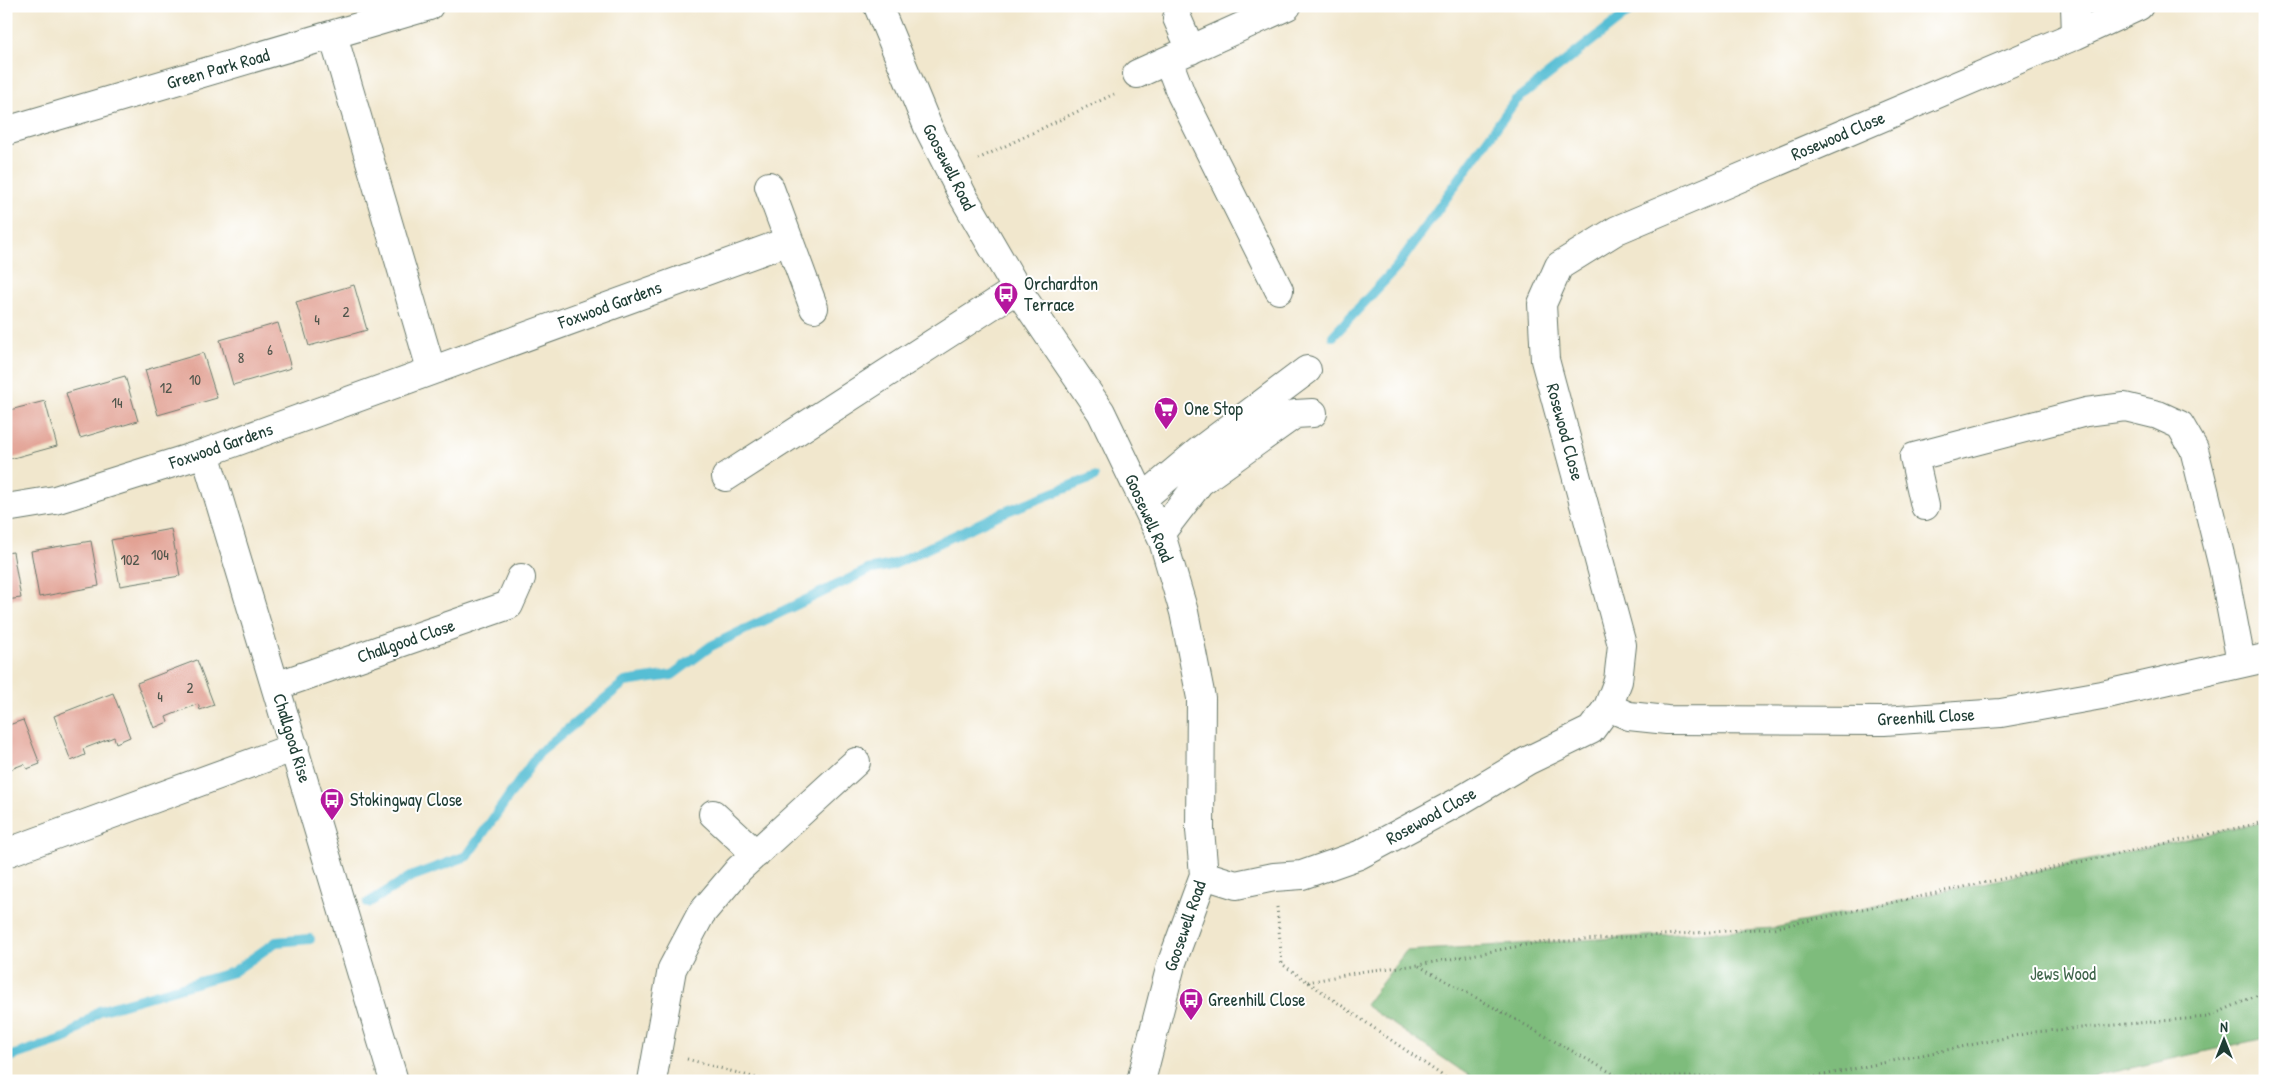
<svg xmlns="http://www.w3.org/2000/svg" width="2271" height="1087" viewBox="0 0 2271 1087" font-family="'Patrick Hand',sans-serif">
<style>
.forest{fill:#7ebc7b;stroke:#4e7c58}
.lines{fill:none;stroke-linecap:round;stroke-linejoin:round}
.stream{stroke:#56bed4;stroke-width:10}
.building{fill:#e2a294}
.minor-casing{stroke:#68786a;stroke-width:30}
.path{stroke:#68786a;stroke-width:3;stroke-dasharray:1 4;stroke-linecap:butt}
.minor{stroke:#fff;stroke-width:28}
.labels{text-anchor:middle;stroke-width:4;stroke-linejoin:round;paint-order:stroke}
.number-label{font-size:15px;fill:#50564c}
.street-label{font-size:18px;fill:#1f3d34;stroke:#fff}
.poi-label{font-size:18px;fill:#1f3d34;stroke:#fff;text-anchor:start}
.park-label{font-size:18px;fill:#3f654b;stroke:#fff}
</style>
<rect width="100%" height="100%" fill="#fff"/>
<filter id="ink" filterUnits="userSpaceOnUse"><feTurbulence type="fractalNoise" baseFrequency=".02" numOctaves="2"/><feDisplacementMap in="SourceGraphic" scale="10" xChannelSelector="R" yChannelSelector="G"/><feConvolveMatrix kernelMatrix="1 2 1 2 8 2 1 2 1" color-interpolation-filters="sRGB"/></filter>
<filter id="wash" filterUnits="userSpaceOnUse"><feTurbulence type="fractalNoise" baseFrequency=".0096" numOctaves="4" result="noise"/><feDisplacementMap in="SourceGraphic" scale="20" xChannelSelector="R" yChannelSelector="G"/><feGaussianBlur stdDeviation="1.12" result="paint"/><feColorMatrix in="noise" values="0 0 0 0 0 0 0 0 0 0 0 0 0 0 0 0 0 1.4 0 .05"/><feComposite in="paint" operator="in"/></filter>
<g filter="url(#wash)">
<rect width="100%" height="100%" fill="#f1e7cd"/>
<path class="forest" d="M2265 822V1038L2073 1081H1477L1365 1005 1406 951 1774 928Z"/>
<g class="lines">
<path class="stream" d="M1333 336 1396 268 1515 101 1636 6
M368 903 410 877 467 856 539 753 625 682 672 675 711 646 868 570 892 565 1002 513 1094 477
M6 1058 68 1037 99 1011 233 972 276 942 310 939"/>
</g>
<g id="blocks">
<path class="building" d="M354 285 367 330 309 346 296 302Z
M278 323 291 368 233 385 220 340Z
M203 353 217 398 158 415 145 370Z
M125 376 138 421 80 438 66 393Z
M45 401 57 446 6 460V411Z
M171 529 180 576 120 586 111 540Z
M91 541 99 586 39 597 31 551Z
M13 552 21 598 6 600V553Z
M197 660 214 705 200 710 198 704 166 717 168 722 154 728 137 683Z
M113 693 130 737 116 743 114 737 83 749 85 755 71 761 54 716Z
M23 720 40 764 27 769 24 764 6 771V726Z"/>
</g>
</g>
<g filter="url(#ink)">
<use href="#blocks" fill-opacity="0" stroke="#68786a" stroke-width="1"/>
<g class="lines">
<defs>
<path id="minor" d="M878 6 928 127 963 196 1017 289 1101 412 1163 541 1184 612 1201 698 1200 830 1204 875 1171 965 1141 1081
M2075 6 2076 35
M1177 18 1191 50
M333 35 431 369
M1168 60 1181 94 1279 290
M1137 74 1287 6
M6 131 429 6
M769 186 814 308
M205 453 394 1081
M726 477 1017 289
M1148 494 1198 452 1307 370
M1925 506 1914 457 2086 412 2125 407 2158 415 2180 425 2194 449 2223 567 2241 662
M6 508 55 500 205 453 789 241
M1160 534 1200 482 1295 414 1313 413
M276 686 509 605 521 578
M1608 707 1629 716 1667 720 1884 721 2001 713 2107 694 2265 658
M713 814 756 854
M6 853 295 747
M1204 875 1236 885 1274 877 1302 875 1359 855 1458 802 1527 761 1591 730 1608 707 1618 681 1622 645 1545 360 1542 304 1559 266 1617 230 2076 35 2139 6
M652 1081 672 969 701 914 739 869 856 762"/>
</defs>
<use href="#minor" class="minor-casing"/>
<path class="path" d="M978 159 1114 94
M1277 907 1282 964 1450 1081
M1419 966 1619 1077H1814L2034 1032 2208 1017 2265 992
M1308 982 1365 971 1418 965 1536 943 1774 928 2265 822
M687 1059 767 1081"/>
<use href="#minor" class="minor"/>
</g>
</g>
<defs>
<symbol id="bus-pin" viewBox="-11 -11 22 30"><path d="M0 17L-7.5 6A9.5 9.5 0 1 1 7.5 6Z" fill="#b5179e" stroke="#fff"/><path d="M-5-6H5V4H4V6H2V4H-2V6H-4V4H-5ZM-3.5-4V0h7V-4ZM-3.5 1.2v1.5H-2V1.2ZM2 1.2v1.5H3.5V1.2Z" fill="#fff"/></symbol>
<symbol id="supermarket-pin" viewBox="-11 -11 22 30"><path d="M0 17L-7.5 6A9.5 9.5 0 1 1 7.5 6Z" fill="#b5179e" stroke="#fff"/><path d="M-6-5.5h2.5l.6 2H6L4.5 2H-2.5L-4.4-4H-6ZM-1.5 3.2a1.3 1.3 0 1 0 .1 0ZM3 3.2a1.3 1.3 0 1 0 .1 0Z" fill="#fff"/></symbol>
</defs>
<g fill-rule="evenodd">
<use href="#bus-pin" x="992" y="280" width="28" height="38"/>
<use href="#supermarket-pin" x="1152" y="395" width="28" height="38"/>
<use href="#bus-pin" x="318" y="786" width="28" height="38"/>
<use href="#bus-pin" x="1177" y="986" width="28" height="38"/>
</g>
<g class="labels">
<g class="number-label">
<text x="346" y="317">2</text>
<text x="317" y="325">4</text>
<text x="270" y="355">6</text>
<text x="241" y="363">8</text>
<text x="195" y="385">10</text>
<text x="166" y="393">12</text>
<text x="117" y="408">14</text>
<text x="160" y="560">104</text>
<text x="130" y="565">102</text>
<text x="190" y="693">2</text>
<text x="160" y="702">4</text>
</g>
<g class="street-label">
<text transform="translate(218 69) rotate(-16)" y="6">Green Park Road</text>
<text transform="translate(1838 136) rotate(-23)" y="6">Rosewood Close</text>
<text transform="translate(949 167) rotate(63)" y="6">Goosewell Road</text>
<text transform="translate(610 305) rotate(-20)" y="6">Foxwood Gardens</text>
<text transform="translate(1565 432) rotate(75)" y="6">Rosewood Close</text>
<text transform="translate(221 446) rotate(-19)" y="6">Foxwood Gardens</text>
<text transform="translate(1149 518) rotate(66)" y="6">Goosewell Road</text>
<text transform="translate(406 641) rotate(-19)" y="6">Challgood Close</text>
<text transform="translate(1926 717) rotate(-3)" y="6">Greenhill Close</text>
<text transform="translate(292 738) rotate(73)" y="6">Challgood Rise</text>
<text transform="translate(1431 816) rotate(-29)" y="6">Rosewood Close</text>
<text transform="translate(1185 926) rotate(-71)" y="6">Goosewell Road</text>
</g>
<g class="poi-label">
<text x="1024" y="290">Orchardton<tspan x="1024" dy="21">Terrace</tspan></text>
<text x="1184" y="415">One Stop</text>
<text x="350" y="806">Stokingway Close</text>
<text x="1208" y="1006">Greenhill Close</text>
</g>
<g class="park-label">
<text x="2063" y="980">Jews Wood</text>
</g>
</g>
<rect width="2271" height="1087" fill="none" stroke="#fff" stroke-width="25"/>
<g transform="translate(2224 1040)" stroke="#ffffff" stroke-width="4" paint-order="stroke">
<path d="M0-4L9 19L0 12L-9 19Z" fill="#1f3d34"/>
<text y="-8" font-size="14" font-weight="bold" text-anchor="middle" fill="#1f3d34">N</text>
</g>
</svg>
